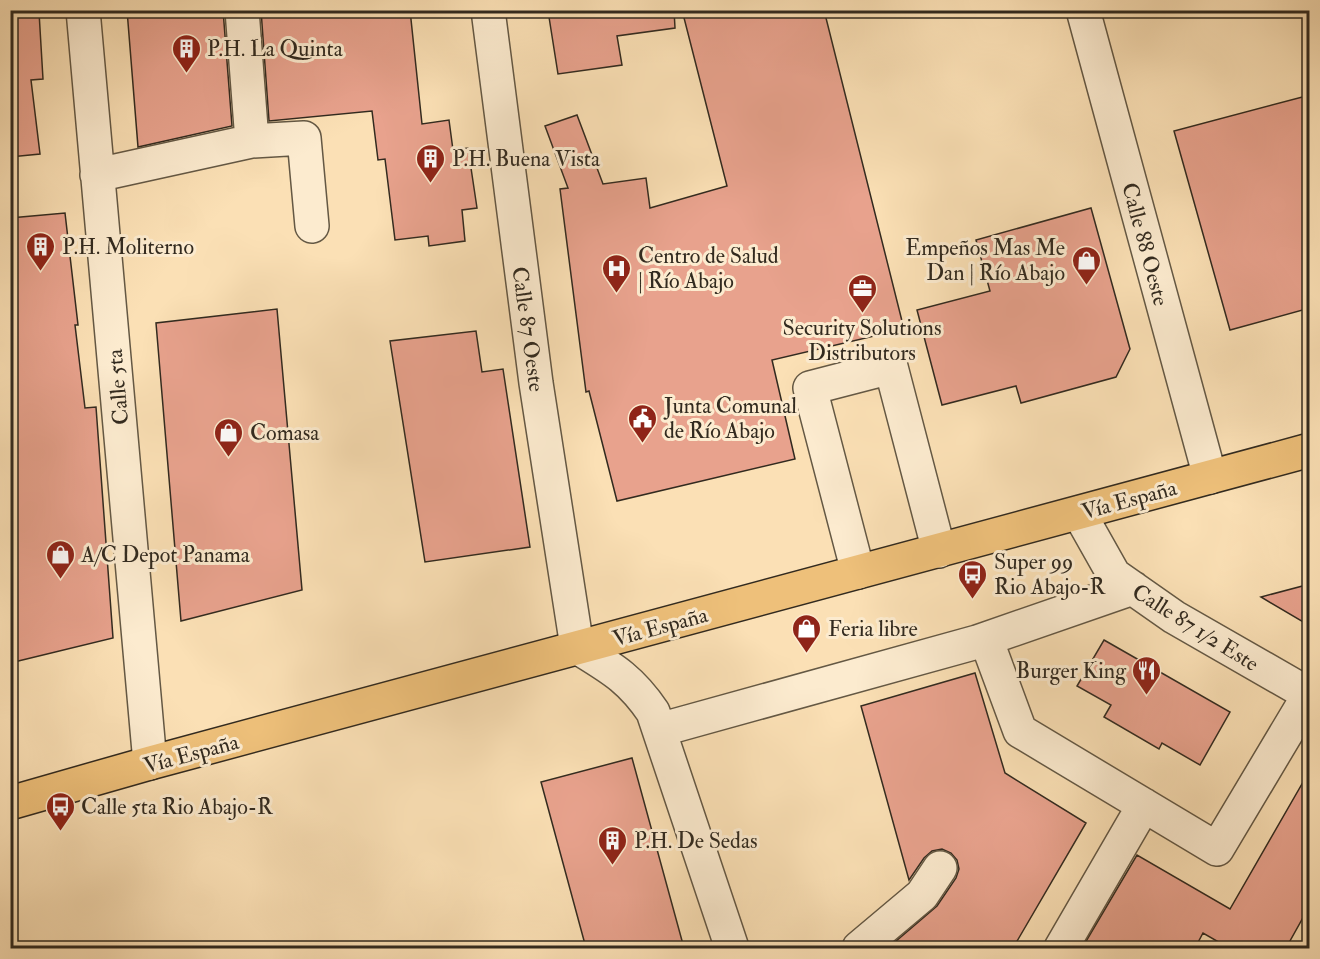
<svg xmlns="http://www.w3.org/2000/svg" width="1320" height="959" viewBox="0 0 1320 959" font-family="'IM FELL Double Pica',serif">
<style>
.building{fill:#e8a28d;stroke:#322a1f;stroke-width:1.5}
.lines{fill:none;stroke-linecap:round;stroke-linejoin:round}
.minor-casing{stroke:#645844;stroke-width:36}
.major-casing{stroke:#322a1f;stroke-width:36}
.minor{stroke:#fcebcf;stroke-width:33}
.major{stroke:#eec07a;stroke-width:33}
.labels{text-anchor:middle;stroke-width:6;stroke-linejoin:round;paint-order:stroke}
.poi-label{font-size:22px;fill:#322a1f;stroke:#fcebcf;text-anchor:start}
.street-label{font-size:22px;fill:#322a1f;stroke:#fcebcf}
</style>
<rect width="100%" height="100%" fill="#fbe0b5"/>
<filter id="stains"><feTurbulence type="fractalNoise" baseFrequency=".00333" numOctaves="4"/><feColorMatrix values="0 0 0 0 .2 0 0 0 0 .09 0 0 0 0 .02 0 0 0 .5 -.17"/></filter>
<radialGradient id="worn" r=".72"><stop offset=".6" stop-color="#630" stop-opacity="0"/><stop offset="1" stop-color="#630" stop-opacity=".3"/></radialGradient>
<path class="building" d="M127 10H223L232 126 138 147Z
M261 10H410L422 124 449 120 453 150 468 148 477 208 462 210 465 241 429 246 428 236 395 240 385 159 378 160 372 111 269 121Z
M597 10H674L675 28 617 36 622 65 558 74 549 17Z
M682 10H824L904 329 772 360 795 459 617 501 589 391 586 392 560 189 568 188 545 126 577 115 603 184 646 178 650 208 727 186Z
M39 12 43 79 31 80 40 154 10 157V14Z
M1310 95V308L1230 330 1174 131Z
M1091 208 1130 349 1116 377 1021 403 1016 386 942 405 917 310 990 291 976 240Z
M65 213 78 325H75L85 408 96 407 113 638 10 663V218Z
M277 309 302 590 181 621 156 323Z
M476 331 482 372 503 369 530 547 425 562 390 341Z
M1310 584V626L1261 597Z
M1104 640 1230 712 1200 765 1162 743 1159 749 1104 717 1111 705 1077 686Z
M975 673 1005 773 1086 823 1013 948H888L937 906 956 878 959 869 957 860 951 853 942 849 932 851 924 858 909 880 861 706Z
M632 758 684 948H586L541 782Z
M1310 770V905L1286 948H1229L1203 933 1195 948H1082L1137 855 1230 909Z"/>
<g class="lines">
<defs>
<path id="minor" d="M83 10 150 763
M488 10 536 383 577 647C611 668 630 678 653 712L732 948
M1083 10 1210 477
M252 141 304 138 312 226
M97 175 252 141 242 10
M1079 513 1114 575 1174 617 1310 695
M858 572 810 388 891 367 939 551
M986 639 1020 731 1217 849 1309 695
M659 730 977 642 1133 588
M859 948 922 895 940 868
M1061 948 1144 805"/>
<path id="major" d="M10 803 150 763 1310 450"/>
</defs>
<use href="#minor" class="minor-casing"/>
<use href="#major" class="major-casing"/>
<use href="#minor" class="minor"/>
<use href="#major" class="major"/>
</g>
<defs>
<symbol id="building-pin" viewBox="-11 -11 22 30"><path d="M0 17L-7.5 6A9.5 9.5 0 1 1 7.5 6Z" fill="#8f2418" stroke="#fcebcf"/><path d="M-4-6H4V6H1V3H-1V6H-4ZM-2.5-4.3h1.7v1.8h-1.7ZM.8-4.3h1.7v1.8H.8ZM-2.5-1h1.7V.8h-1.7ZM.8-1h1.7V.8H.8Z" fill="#fff"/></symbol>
<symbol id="shop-pin" viewBox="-11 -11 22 30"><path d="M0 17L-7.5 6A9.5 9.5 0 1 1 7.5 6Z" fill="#8f2418" stroke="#fcebcf"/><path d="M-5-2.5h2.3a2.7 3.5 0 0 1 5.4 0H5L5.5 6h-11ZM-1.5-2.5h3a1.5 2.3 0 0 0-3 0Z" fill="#fff"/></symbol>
<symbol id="hospital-pin" viewBox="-11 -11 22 30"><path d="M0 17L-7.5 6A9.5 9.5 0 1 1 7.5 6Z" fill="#8f2418" stroke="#fcebcf"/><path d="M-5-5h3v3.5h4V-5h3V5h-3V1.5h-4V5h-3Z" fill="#fff"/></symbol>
<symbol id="office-pin" viewBox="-11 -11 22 30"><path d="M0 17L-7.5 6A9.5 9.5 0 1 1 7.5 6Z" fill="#8f2418" stroke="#fcebcf"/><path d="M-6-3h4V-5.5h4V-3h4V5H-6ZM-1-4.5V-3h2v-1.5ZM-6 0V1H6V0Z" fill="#fff"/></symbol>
<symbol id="civic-pin" viewBox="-11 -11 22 30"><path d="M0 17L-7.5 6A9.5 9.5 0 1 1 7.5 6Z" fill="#8f2418" stroke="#fcebcf"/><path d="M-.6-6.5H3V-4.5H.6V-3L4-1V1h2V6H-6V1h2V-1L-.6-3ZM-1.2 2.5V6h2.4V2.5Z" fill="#fff"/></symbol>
<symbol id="bus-pin" viewBox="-11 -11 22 30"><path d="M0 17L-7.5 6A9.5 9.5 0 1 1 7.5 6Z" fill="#8f2418" stroke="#fcebcf"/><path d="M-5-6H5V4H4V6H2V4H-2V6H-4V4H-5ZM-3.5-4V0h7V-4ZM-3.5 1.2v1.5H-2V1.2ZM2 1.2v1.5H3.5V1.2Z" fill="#fff"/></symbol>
<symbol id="restaurant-pin" viewBox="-11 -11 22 30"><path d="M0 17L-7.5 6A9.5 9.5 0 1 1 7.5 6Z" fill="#8f2418" stroke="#fcebcf"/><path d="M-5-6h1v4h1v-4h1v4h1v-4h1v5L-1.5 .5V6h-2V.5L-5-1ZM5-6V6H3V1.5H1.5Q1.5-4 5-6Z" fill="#fff"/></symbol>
</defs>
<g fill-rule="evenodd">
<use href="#building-pin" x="170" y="32" width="33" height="45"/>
<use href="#building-pin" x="414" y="142" width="33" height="45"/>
<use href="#building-pin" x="24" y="230" width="33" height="45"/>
<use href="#shop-pin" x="1070" y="244" width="33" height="45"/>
<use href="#hospital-pin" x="600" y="252" width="33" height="45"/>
<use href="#office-pin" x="846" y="272" width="33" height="45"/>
<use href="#civic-pin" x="626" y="402" width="33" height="45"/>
<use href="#shop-pin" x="212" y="416" width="33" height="45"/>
<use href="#shop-pin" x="44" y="538" width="33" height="45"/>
<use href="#bus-pin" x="956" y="558" width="33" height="45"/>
<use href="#shop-pin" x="790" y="612" width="33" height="45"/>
<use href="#restaurant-pin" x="1130" y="654" width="33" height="45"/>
<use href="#bus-pin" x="44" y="790" width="33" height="45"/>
<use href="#building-pin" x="596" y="824" width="33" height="45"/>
</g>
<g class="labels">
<g class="poi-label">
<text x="207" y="56">P.H. La Quinta</text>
<text x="452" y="166">P.H. Buena Vista</text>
<text x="62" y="254">P.H. Moliterno</text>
<text x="1065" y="255" text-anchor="end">Empeños Mas Me<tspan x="1065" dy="25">Dan | Río Abajo</tspan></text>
<text x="638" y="263">Centro de Salud<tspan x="638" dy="25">| Río Abajo</tspan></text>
<text x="862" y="335" text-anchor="middle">Security Solutions<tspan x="862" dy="25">Distributors</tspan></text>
<text x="664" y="413">Junta Comunal<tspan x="664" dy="25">de Río Abajo</tspan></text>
<text x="250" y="440">Comasa</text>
<text x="81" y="562">A/C Depot Panama</text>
<text x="994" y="569">Super 99<tspan x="994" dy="25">Rio Abajo-R</tspan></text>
<text x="828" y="636">Feria libre</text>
<text x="1126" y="678" text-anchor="end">Burger King</text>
<text x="81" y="814">Calle 5ta Rio Abajo-R</text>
<text x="634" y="848">P.H. De Sedas</text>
</g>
<g class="street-label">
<text transform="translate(1146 244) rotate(75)" y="8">Calle 88 Oeste</text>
<text transform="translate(529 329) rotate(82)" y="8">Calle 87 Oeste</text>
<text transform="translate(117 387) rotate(-95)" y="8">Calle 5ta</text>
<text transform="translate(1129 499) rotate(-15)" y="8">Vía España</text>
<text transform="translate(660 626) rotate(-15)" y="8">Vía España</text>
<text transform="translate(1196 627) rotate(32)" y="8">Calle 87 1/2 Este</text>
<text transform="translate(191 753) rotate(-15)" y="8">Vía España</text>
</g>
</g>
<rect width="1320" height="959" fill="none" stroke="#fbe0b5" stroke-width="36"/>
<rect x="12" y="12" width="1296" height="935" fill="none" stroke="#322a1f" stroke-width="3"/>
<rect x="18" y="18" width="1284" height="923" fill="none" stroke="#322a1f" stroke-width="1.5"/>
<rect width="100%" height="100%" filter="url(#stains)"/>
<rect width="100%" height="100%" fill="url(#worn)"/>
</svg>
